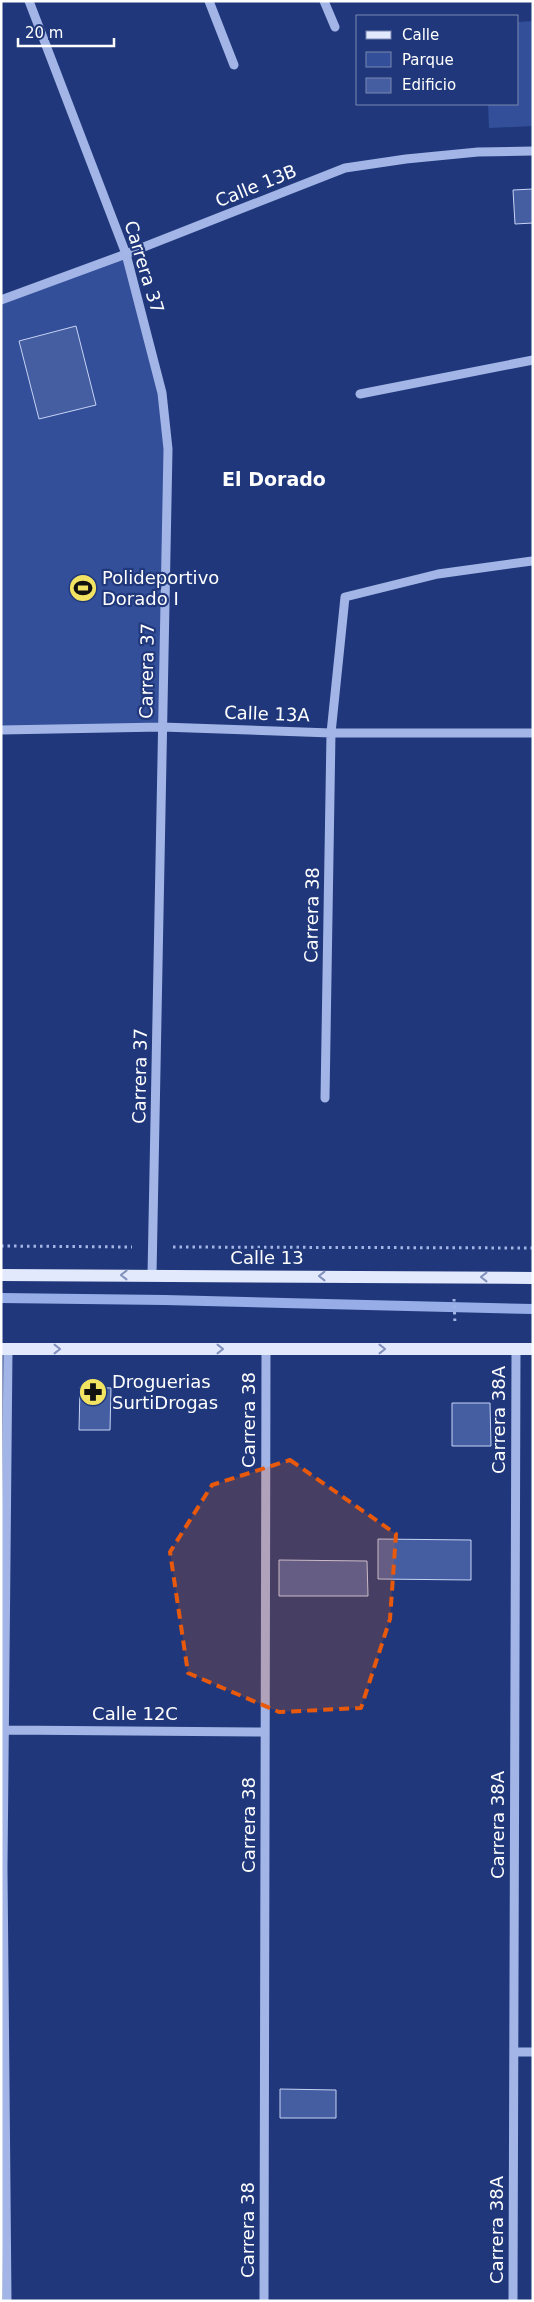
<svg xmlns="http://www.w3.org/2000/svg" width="534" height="2302" viewBox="0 0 534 2302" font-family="'DejaVu Sans',sans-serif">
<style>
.green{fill:#334f99}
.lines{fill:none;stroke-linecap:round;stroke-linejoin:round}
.stream{stroke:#96ade7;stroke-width:10}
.building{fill:#455ea2;stroke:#c6d3f5}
.path{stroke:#a2b5e6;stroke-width:3;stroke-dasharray:2.5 4;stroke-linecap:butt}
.minor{stroke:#a2b5e6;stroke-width:9}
.major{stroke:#e3e9fd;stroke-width:12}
.oneway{stroke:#8290bc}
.marked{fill:#e8590c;fill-opacity:0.2;stroke:#e8590c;stroke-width:4;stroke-dasharray:10 6;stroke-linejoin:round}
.labels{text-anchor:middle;stroke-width:4.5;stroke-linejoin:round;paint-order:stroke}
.street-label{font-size:18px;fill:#fff;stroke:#20387b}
.poi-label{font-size:18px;fill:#fff;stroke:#20387b;text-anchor:start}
.neighbourhood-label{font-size:19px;font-weight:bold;fill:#fff;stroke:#20387b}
</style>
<rect width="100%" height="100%" fill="#20387b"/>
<path class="green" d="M533 21V126L489 128 488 104H518V22Z
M126 254 162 393 168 449 162 727 1 730V300Z"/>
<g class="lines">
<path class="stream" d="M1 1298 165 1300 533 1309"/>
</g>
<path class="building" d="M533 189V223L515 224 513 190Z
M76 326 96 405 39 419 19 341Z
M80 1387 111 1388 110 1430H79Z
M452 1403H490L491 1446H452Z
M378 1539 471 1540V1580L378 1579Z
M279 1560 367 1561 368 1596H279Z
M280 2089 336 2090V2118H280Z"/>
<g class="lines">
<path class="path" d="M1 1246 132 1247
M173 1247 533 1248
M454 1299 455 1325"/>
<path class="minor" d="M29 1 126 254 162 393 168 449 152 1275
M209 1 234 65
M324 1 335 27
M1 300 126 254 345 168 406 159 478 152 533 151
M360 394 533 360
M1 730 162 727 331 733H533
M325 1098 331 733 345 597 438 574 532 561
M6 1730 265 1732
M514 2052H533
M7 2301 3 1868 8 1349
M264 2301 266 1349
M513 2301 516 1349"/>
<path class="major" d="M1 1275 533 1278
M1 1349H533"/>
</g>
<defs><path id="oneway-chevron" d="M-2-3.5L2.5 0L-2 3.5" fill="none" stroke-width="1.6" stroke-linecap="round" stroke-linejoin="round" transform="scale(1.25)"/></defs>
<g class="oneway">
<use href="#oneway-chevron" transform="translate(124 1275) rotate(180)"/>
<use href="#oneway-chevron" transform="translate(322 1276) rotate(-180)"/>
<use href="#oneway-chevron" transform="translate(484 1277) rotate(-180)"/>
<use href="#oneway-chevron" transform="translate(57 1349)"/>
<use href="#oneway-chevron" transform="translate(220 1349)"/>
<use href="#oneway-chevron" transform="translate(382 1349)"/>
</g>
<path class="marked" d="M290 1460 396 1534 390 1619 361 1708 279 1712 188 1673 170 1552 212 1485Z"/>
<defs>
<symbol id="stadium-disc" viewBox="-11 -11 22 22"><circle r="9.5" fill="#f3e363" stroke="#20387b"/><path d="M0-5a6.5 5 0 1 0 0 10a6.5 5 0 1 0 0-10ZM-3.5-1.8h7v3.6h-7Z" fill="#111"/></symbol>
<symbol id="pharmacy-disc" viewBox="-11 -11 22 22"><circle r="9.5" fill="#f3e363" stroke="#20387b"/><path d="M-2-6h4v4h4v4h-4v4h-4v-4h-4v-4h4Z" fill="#111"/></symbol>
</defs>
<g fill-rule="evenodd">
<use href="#stadium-disc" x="67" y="572" width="32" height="32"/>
<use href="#pharmacy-disc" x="77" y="1376" width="32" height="32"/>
</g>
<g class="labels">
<g class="street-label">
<text transform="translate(256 186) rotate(-22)" y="6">Calle 13B</text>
<text transform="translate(144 267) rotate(73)" y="6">Carrera 37</text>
<text transform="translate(147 671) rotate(-89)" y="6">Carrera 37</text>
<text transform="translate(267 714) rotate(2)" y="6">Calle 13A</text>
<text transform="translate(312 915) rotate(-89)" y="6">Carrera 38</text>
<text transform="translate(140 1076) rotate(-89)" y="6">Carrera 37</text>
<text x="267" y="1264">Calle 13</text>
<text transform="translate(249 1420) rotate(-90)" y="6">Carrera 38</text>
<text transform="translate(499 1420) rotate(-90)" y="6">Carrera 38A</text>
<text x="135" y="1720">Calle 12C</text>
<text transform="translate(249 1825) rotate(-90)" y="6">Carrera 38</text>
<text transform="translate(498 1825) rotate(-90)" y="6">Carrera 38A</text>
<text transform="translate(248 2230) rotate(-90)" y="6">Carrera 38</text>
<text transform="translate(497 2230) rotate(-90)" y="6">Carrera 38A</text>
</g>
<g class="poi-label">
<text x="102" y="584">Polideportivo<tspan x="102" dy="21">Dorado I</tspan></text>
<text x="112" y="1388">Droguerias<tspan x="112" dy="21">SurtiDrogas</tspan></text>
</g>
<g class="neighbourhood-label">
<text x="274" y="486">El Dorado</text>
</g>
</g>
<rect width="534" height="2302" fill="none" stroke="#ffffff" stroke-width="5"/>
<rect x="356" y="15" width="162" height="90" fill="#20387b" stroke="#7988b0"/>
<rect x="366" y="31" width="25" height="8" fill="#e3e9fd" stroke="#7988b0"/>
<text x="402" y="40" font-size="15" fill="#ffffff">Calle</text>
<rect x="366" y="52" width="25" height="15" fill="#334f99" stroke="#7988b0"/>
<text x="402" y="65" font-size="15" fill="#ffffff">Parque</text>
<rect x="366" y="78" width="25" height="15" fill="#455ea2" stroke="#7988b0"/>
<text x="402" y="90" font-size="15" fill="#ffffff">Edificio</text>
<path d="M18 38v8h96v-8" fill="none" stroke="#ffffff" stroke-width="2.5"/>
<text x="25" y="38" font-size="15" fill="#ffffff" stroke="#20387b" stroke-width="4" paint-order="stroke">20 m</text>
</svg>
